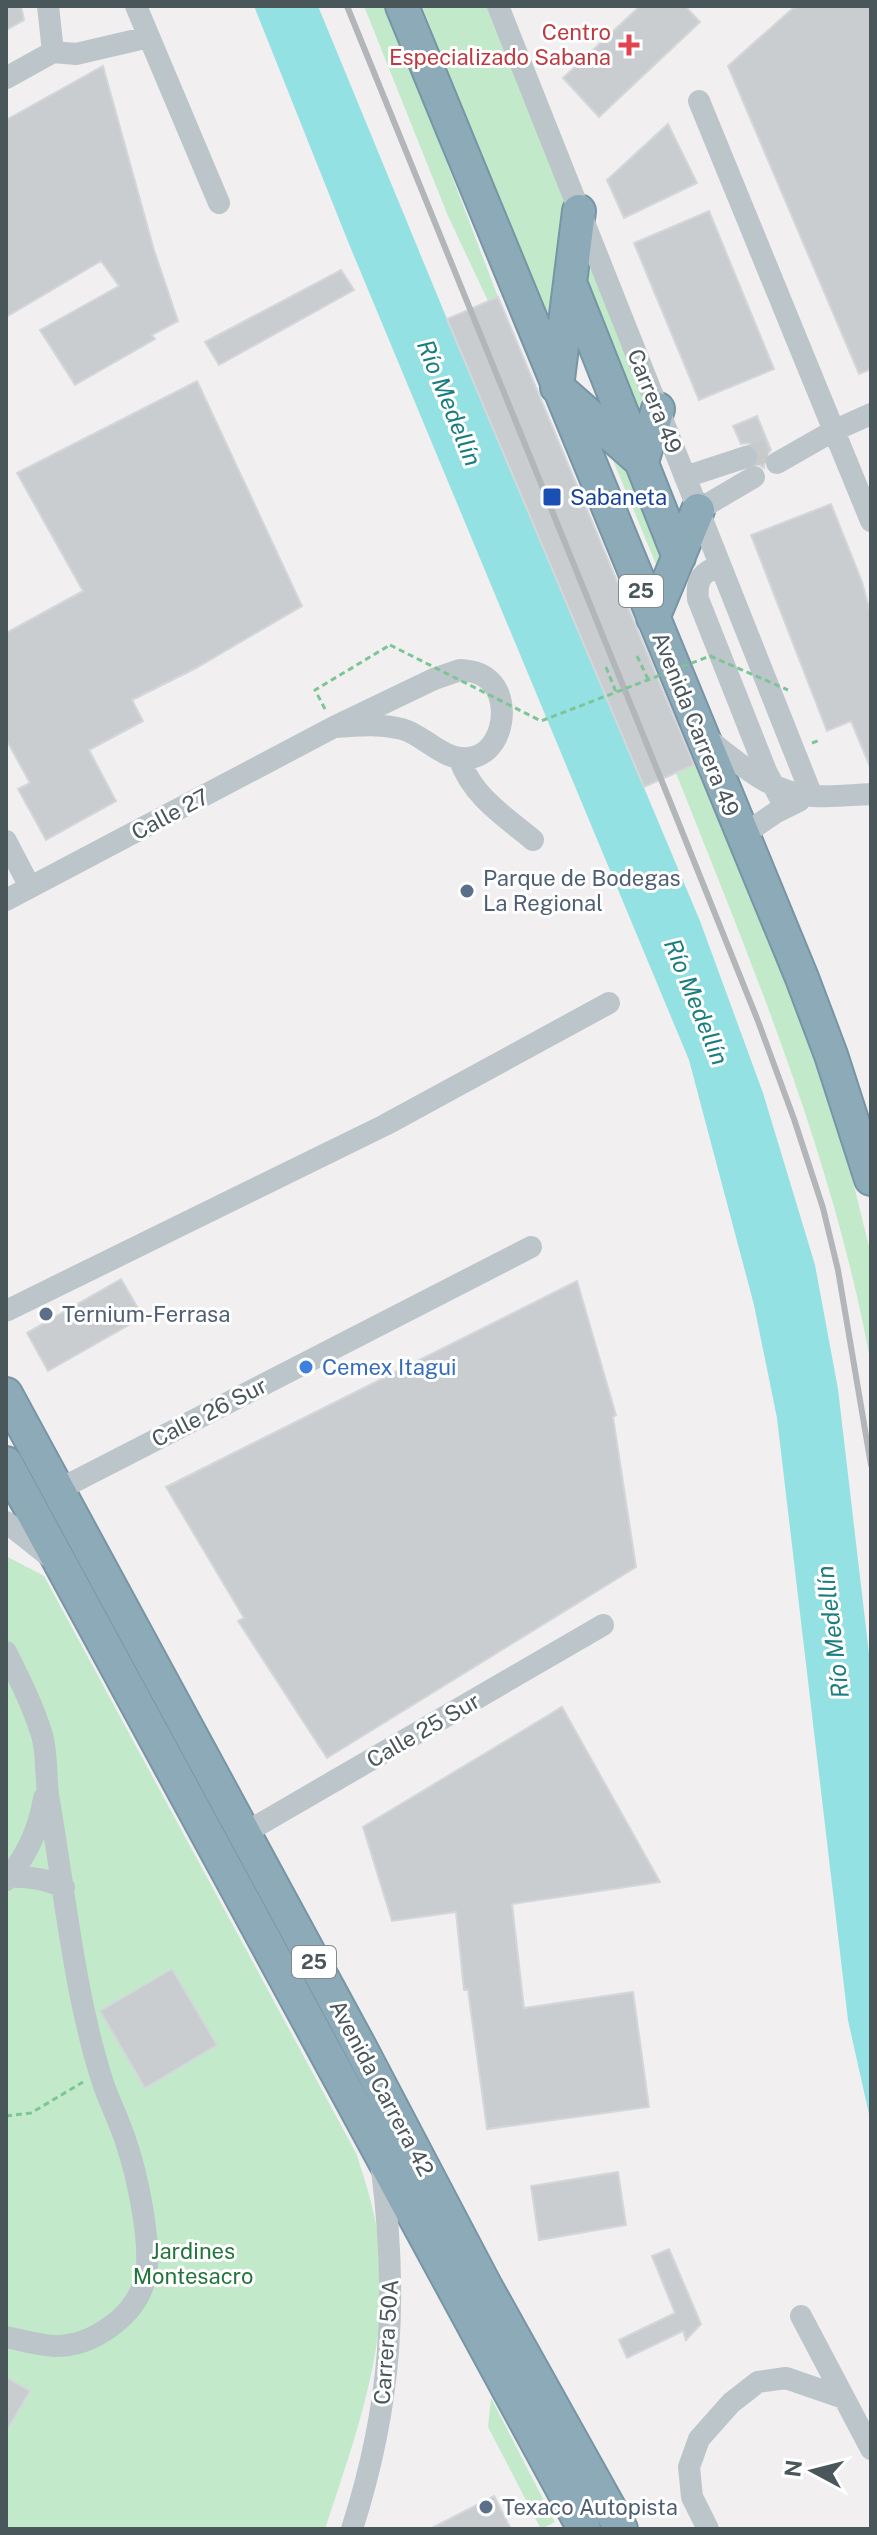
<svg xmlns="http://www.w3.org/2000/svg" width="877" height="2535" viewBox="0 0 877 2535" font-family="'Public Sans',sans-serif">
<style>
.green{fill:#c2eaca}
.water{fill:#94e1e3}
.building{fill:#c9cdd0;stroke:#d4d7da;stroke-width:2}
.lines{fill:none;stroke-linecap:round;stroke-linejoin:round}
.minor-tunnel{stroke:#c7c9ca;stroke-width:22;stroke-dasharray:22 11;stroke-linecap:butt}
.highway-casing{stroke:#7795a4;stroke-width:36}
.path{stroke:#7ec595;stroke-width:3;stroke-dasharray:6 4;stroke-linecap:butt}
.minor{stroke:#bcc6ca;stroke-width:22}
.highway{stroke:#8caab8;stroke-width:32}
.rail{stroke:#b2b6b9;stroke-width:6}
.path-bridge{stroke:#7ec595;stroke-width:3;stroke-dasharray:6 4;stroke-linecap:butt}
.health-dot{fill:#e0444e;stroke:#fff;stroke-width:3}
.transit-dot{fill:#1a4fb4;stroke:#fff;stroke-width:3}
.service-dot{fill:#5c6f8a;stroke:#fff;stroke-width:3}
.shop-dot{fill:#3f7fe0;stroke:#fff;stroke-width:3}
.labels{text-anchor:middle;stroke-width:6;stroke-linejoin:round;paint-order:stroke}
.shield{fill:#fff;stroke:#80898c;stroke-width:2}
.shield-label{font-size:20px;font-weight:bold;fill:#49565a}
.health-label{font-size:22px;fill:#be3a42;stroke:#fff;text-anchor:end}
.street-label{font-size:22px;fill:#49565a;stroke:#fff}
.transit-label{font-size:22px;fill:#164399;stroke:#fff;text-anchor:start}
.service-label{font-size:22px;fill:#4e5e75;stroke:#fff;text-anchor:start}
.shop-label{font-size:22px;fill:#366cbe;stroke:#fff;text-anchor:start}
.park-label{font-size:22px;fill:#21743b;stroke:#fff}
.water-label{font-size:24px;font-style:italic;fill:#1a7d7f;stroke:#fff}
</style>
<rect width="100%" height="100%" fill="#f1eff0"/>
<path class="green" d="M364 6H387L498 297 488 301 448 216Z
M422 6H490L571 212 552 337Z
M590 247 649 393 640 421 584 286Z
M610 453 636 471 663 539 658 569Z
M695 765 801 1018 849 1165 871 1255V1365C834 1159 753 967 676 773Z
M6 1556 44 1576 356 2153C365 2180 374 2208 378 2236 393 2337 356 2435 325 2529H6Z
M491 2398 555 2522 541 2529 488 2427Z"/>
<path class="water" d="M254 6H318L447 319 700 921 763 1093 815 1265 838 1389 871 1671V2123L848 2020 777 1418 754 1305 689 1060 349 244Z"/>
<path class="building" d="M6 6H21L24 20 6 30Z
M640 6H685L700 22 599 117 563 78Z
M800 6H871V369L859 374 728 66 792 9Z
M103 66 154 250 178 321 152 335 155 339 75 385 40 330 119 286 101 261 6 317V120Z
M668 124 697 183 624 218 607 180Z
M709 211 774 369 699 400 634 243Z
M341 270 354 290 219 365 205 342Z
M498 297 694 765 644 787 447 319Z
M197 381 302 606 196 668 132 700 143 721 89 750 116 801 46 840 18 789 30 783 6 739V633L83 591 17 473Z
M757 416 771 450 765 457 764 468 758 464 759 453 756 447 748 443 741 444 733 426Z
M831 504 862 582 871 615V769L851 721 827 731 751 535Z
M121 1279 143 1317 48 1371 27 1333Z
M577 1281 616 1415 613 1417 636 1567 327 1758 238 1621 244 1618 166 1487Z
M562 1707 660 1882 512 1904 524 2008 633 1992 649 2107 487 2129 468 1990H464L456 1912 392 1921 363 1827Z
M172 1969 217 2045 145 2088 100 2011Z
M618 2172 626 2225 539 2240 531 2186Z
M669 2249 701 2324 686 2340 683 2331 627 2358 619 2340 675 2313 652 2256Z
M6 2377 30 2391 6 2432Z
M494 2496 511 2529H430Z"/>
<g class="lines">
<path class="minor-tunnel" d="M746 457 771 450"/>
<defs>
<path id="highway" d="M402 6 802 978 831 1055 871 1179
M579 211 557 387 642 462 658 409
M571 285 679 557
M653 618 698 510
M6 1394 360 2047 486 2287 621 2529
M6 1463 584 2529"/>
</defs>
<use href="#highway" class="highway-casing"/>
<path class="path" d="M637 656 648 679
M606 667 616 692
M325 709 315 690 390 645
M812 743 820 740
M6 2116 31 2113 83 2082"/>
<path class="minor" d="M48 6 53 52
M136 6 219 203
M498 6 812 796
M53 52 76 54 149 37
M6 78 53 52
M699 101 871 521
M777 463 833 431 871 414
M685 477 746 457
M698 510 754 477
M720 566C702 572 696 579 698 599L766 771 780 798 790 805
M460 670C471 671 480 672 489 680 511 699 504 749 474 757 446 765 427 736 402 729 380 723 357 726 334 727L434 679Z
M705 737C738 762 771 794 814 796 833 797 852 795 871 794
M459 758C472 796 503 815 533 840
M743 835 775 813 799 801
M6 841 30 887
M6 900 334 727
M6 1311 385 1125 609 1003
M58 1490 531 1247
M6 1522 55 1561
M6 1652C20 1680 33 1706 42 1735 48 1756 45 1780 49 1801 65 1893 75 1999 104 2086 111 2105 120 2123 126 2142 137 2174 153 2247 145 2279 136 2316 92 2347 54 2346 38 2345 21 2340 6 2337
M243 1834 603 1625
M9 1877C29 1876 45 1879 64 1887
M6 1880C27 1856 39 1829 44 1798
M801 2316 871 2449
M352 2529C392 2404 398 2299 382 2170
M708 2529 692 2497 689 2467 699 2439 731 2403 758 2382 786 2378 844 2398"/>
<use href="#highway" class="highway"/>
<path class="rail" d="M347 6 665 789 758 1021 794 1119 823 1208 838 1270 871 1465"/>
<path class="path-bridge" d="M390 645 541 721 710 656 788 690"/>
</g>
<path class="health-dot" d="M625 33h8v8h8v8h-8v8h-8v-8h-8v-8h8z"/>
<rect class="transit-dot" x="542" y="487" width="20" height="20" rx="4"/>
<g class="service-dot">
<circle cx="467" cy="891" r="8"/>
<circle cx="46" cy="1314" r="8"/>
<circle cx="486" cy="2507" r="8"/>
</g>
<circle class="shop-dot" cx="306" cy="1367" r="8"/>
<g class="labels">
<g class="shield">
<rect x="619" y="575" width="44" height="32" rx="6"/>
<rect x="292" y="1946" width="44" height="32" rx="6"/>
</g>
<g class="shield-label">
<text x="641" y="598">25</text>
<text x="314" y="1969">25</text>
</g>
<g class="health-label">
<text x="611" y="40">Centro<tspan x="611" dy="25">Especializado Sabana</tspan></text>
</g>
<g class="street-label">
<text transform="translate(655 401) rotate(68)" y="8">Carrera 49</text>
<text transform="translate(696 724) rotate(68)" y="8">Avenida Carrera 49</text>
<text transform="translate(170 814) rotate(-28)" y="8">Calle 27</text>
<text transform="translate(209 1412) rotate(-27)" y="8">Calle 26 Sur</text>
<text transform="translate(423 1730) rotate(-30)" y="8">Calle 25 Sur</text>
<text transform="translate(382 2088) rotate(62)" y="8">Avenida Carrera 42</text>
<text transform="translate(386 2342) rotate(-86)" y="8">Carrera 50A</text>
</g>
<g class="transit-label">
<text x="570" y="505">Sabaneta</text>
</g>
<g class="service-label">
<text x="483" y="886">Parque de Bodegas<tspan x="483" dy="25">La Regional</tspan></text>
<text x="62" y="1322">Ternium-Ferrasa</text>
<text x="502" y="2515">Texaco Autopista</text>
</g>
<g class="shop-label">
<text x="322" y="1375">Cemex Itagui</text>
</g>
<g class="park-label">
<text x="193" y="2259">Jardines<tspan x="193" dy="25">Montesacro</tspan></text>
</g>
<g class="water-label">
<text transform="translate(449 403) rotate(68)" y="8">Río Medellín</text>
<text transform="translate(696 1002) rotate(68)" y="8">Río Medellín</text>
<text transform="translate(833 1632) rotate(-97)" y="8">Río Medellín</text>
</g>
</g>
<rect width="877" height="2535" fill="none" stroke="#49565a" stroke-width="16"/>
<g transform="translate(813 2471) rotate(277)" stroke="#ffffff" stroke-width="6" paint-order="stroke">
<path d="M0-6L14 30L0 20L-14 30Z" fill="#49565a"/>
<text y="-12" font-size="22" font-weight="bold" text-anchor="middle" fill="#49565a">N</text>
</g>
</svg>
